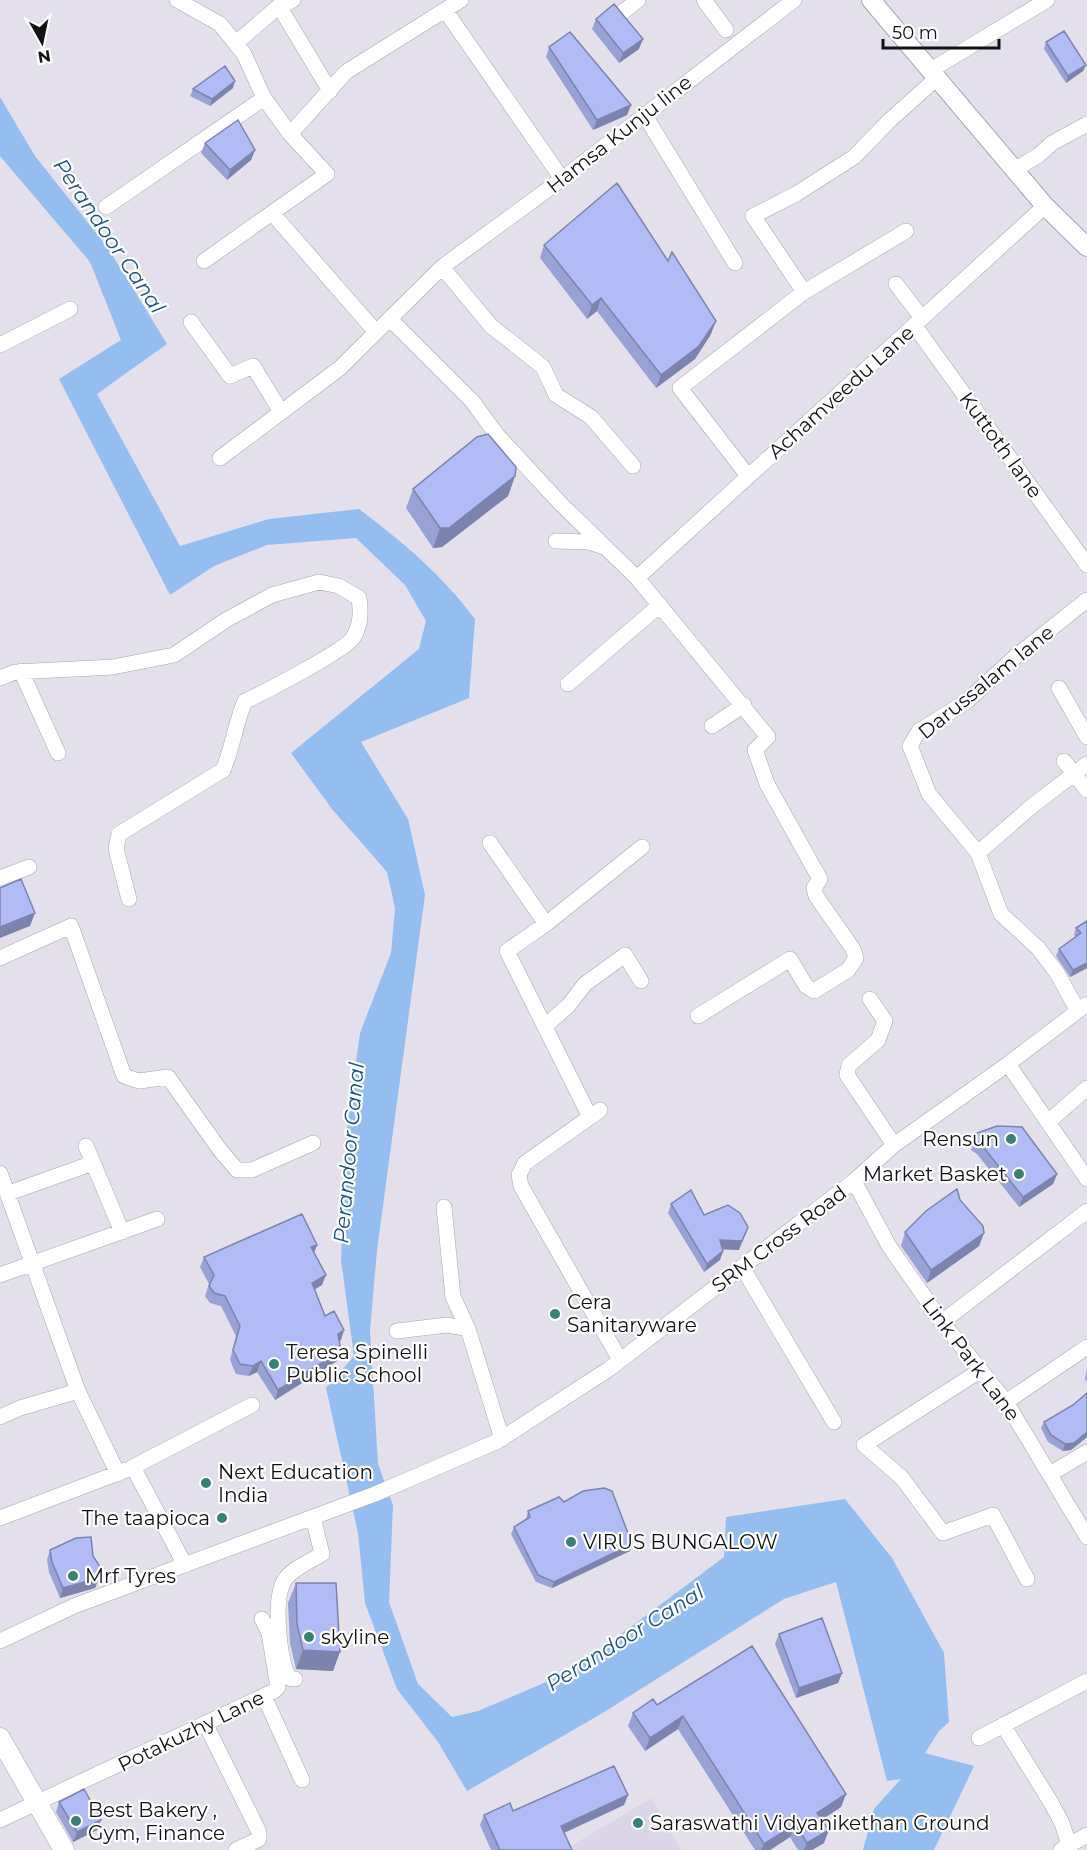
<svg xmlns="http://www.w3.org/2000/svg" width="1087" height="1850" viewBox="0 0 1087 1850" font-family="Montserrat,sans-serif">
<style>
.built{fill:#dad5e7}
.water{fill:#94beef}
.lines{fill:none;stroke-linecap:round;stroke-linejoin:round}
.minor-casing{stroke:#a8a5b0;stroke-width:16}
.tertiary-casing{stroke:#a8a5b0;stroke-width:20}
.secondary-casing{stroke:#a8a5b0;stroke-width:21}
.minor{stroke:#fff;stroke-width:15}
.tertiary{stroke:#fff;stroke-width:18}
.secondary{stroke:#fff;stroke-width:20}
.wall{fill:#98a2d4}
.shaded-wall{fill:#7c84ad}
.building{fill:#b1bcf7;stroke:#7c84ad;stroke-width:1.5}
.poi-dot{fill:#3a8076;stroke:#fff;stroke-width:2}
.labels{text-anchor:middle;stroke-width:4.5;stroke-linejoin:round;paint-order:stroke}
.street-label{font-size:20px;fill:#121115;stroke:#fff}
.poi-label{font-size:20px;fill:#121115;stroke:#fff;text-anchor:start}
.water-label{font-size:21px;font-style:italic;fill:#18518d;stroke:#fff}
</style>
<rect width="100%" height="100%" fill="#e3e0eb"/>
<path class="built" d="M652 1798 681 1850H568L567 1848Z"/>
<path class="water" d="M0 97 35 156 108 248 167 344 97 394 180 546 269 519 359 509C403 542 442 575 475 619L469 698 361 742 408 819 425 895 377 1250 370 1331 378 1464 393 1505 389 1602 418 1684 452 1717 478 1711 572 1671 724 1557 726 1517 845 1499 892 1558 944 1653 949 1722 939 1731 925 1753 974 1766 934 1850H863L874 1809 901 1779 887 1781 836 1582 784 1599 601 1714 467 1791 438 1742 397 1689 365 1603 358 1533 326 1388 354 1356 341 1260 346 1134 360 1033 391 953 395 908 387 872 332 809 291 753 419 649 426 621 405 585 356 538 267 545 214 566 170 595 59 379 121 340 90 262 0 156Z"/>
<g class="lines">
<defs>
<path id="minor" d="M177 0 220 24 244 54 264 98 290 134 327 174 204 261
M704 0 726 30
M279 6 330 91
M445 10 562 179
M620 14 638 0
M236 43 279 6 293 0
M931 70 1047 0
M644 114 735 263
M290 134 346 72 461 0
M1014 170 1039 155 1052 143 1087 124
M106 207 264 98
M272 213 376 332
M442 267 491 326 543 367 556 395 591 417 633 466
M896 284 922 318
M804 292 753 216 796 194 854 157 890 120 937 78
M390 319 472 401 497 435 561 504 637 578 768 737 755 750 767 784 820 879 814 888 816 896 853 949 856 958 848 970 814 991 806 986 790 959 698 1016
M191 322 230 376 253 366 281 412
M914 325 1087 565
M0 345 70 309
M220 458 340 368 442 267 562 179 794 0
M748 476 680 388 804 292 906 231
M556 541 589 542 604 547
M637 578 1045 206
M21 671 58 753
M0 678 15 672 113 667 174 655 226 620 272 595 319 582 339 586 359 598C361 612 361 625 353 638 344 651 263 693 245 701 235 724 233 747 223 770L119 834 116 849 129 899
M568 684 660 605
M1059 688 1087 737
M712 726 744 705
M1064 761 1087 790
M490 843 546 924
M978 853 1032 806 1087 764
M0 878 29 867
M0 958 71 926 124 1076 139 1081 168 1077 220 1150 237 1170H252L313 1143
M870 999 885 1021 878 1040 849 1065 847 1075 894 1145
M1078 1011 1057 973 1038 948 1001 914 978 853 929 794 910 746 919 731 966 702 1015 657 1087 600
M545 1026 568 1006 585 984 625 955 641 981
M1008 1064 1087 1179
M600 1110 525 1163 519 1175 521 1186 620 1360
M590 1117 507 951 546 924 642 847
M1048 1122 1087 1088
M86 1146 122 1232
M0 1173 78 1391 118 1474
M854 1181 889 1246 942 1322 1006 1402 1087 1537
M9 1193 93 1163
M444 1207 453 1297 468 1329 502 1439
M742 1267 834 1422
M0 1275 157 1219
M942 1322 1087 1211
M397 1331 447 1325 468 1329
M981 1370 864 1445 902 1478 943 1533 993 1515 1027 1579
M1006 1402 1087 1347
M0 1417 20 1408 78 1391
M1050 1474 1087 1452
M0 1518 126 1470
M185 1565 133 1467 252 1405
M0 1641 74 1606 375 1494 498 1441 609 1369 854 1181 894 1145 1008 1064 1087 1004
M295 1679 289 1678C279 1659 273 1601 284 1581 291 1569 311 1561 322 1554L313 1517
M264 1696 302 1780
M206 1725 259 1832V1839L236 1850
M1003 1725 1050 1801 1062 1823 1069 1845
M979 1738 1087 1681
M0 1820 274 1691 278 1687 269 1633 262 1619
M1061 1850 1087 1835"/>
<path id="tertiary" d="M871 0 1045 206 1087 247"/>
<path id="secondary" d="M0 1738 64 1850"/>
</defs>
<use href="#minor" class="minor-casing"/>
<use href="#tertiary" class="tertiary-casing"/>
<use href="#secondary" class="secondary-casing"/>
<use href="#minor" class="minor"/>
<use href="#tertiary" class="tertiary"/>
<use href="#secondary" class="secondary"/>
</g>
<path class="wall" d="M596 19 639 49 619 63 592 29Z
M1046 42 1086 65 1083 71 1066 83 1044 49Z
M549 47 631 105 627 115 593 130 546 57Z
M233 88 210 106 190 96 193 89Z
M205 143 255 150 251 160 227 180 201 153Z
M544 245 711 334 695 359 656 388 597 311 587 319 540 258Z
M515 476 508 496 442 547 433 548 406 508 413 489Z
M1087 921V968L1070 977 1056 956 1059 949 1076 937 1074 935 1076 928Z
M977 1133 1057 1174 1053 1184 1019 1207 977 1154 971 1150Z
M960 1200 984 1233 979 1246 927 1283 901 1246 905 1232Z
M671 1204 704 1215 739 1250 723 1249 720 1260 704 1272 668 1213Z
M317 1245 314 1253 322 1285 315 1289 325 1316 341 1340 339 1341 337 1361 275 1400 257 1372 249 1376 236 1374 230 1360 236 1336 221 1306 210 1303 205 1296 209 1284 200 1267 204 1257Z
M1087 1369V1382L1085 1379Z
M1087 1393V1437L1071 1450 1063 1451 1048 1442 1041 1428 1044 1422 1073 1405Z
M564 1502 630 1551 552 1588 536 1582 511 1534 514 1527 526 1519 528 1511Z
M50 1550 93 1556 102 1570 95 1588 60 1598 49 1572 47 1560Z
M296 1583 333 1671 296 1669 290 1643 288 1603Z
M779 1634 842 1673 838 1683 796 1698 775 1644Z
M657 1705 846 1794 841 1807 822 1820 824 1843 812 1850H798L790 1837 770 1850H755L678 1729 645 1751 628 1726 633 1713Z
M628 1795 624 1805 564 1833 572 1850H491L480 1825 484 1815Z
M59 1802 97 1830 73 1842 56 1812Z"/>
<path class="shaded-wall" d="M643 39 639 49 619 63 623 53Z
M1086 65 1083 71 1066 83 1068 76Z
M235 81 233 88 210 106 212 99Z
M631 105 627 115 593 130 597 120Z
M255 150 251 160 227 180 230 170Z
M601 298 597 311 587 319 592 305Z
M716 321 711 334 695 359 656 388 661 375Z
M515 476 508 496 442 547 433 548 440 528Z
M35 913 30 926 0 938V927Z
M1087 963V968L1070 977 1073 970Z
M1057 1174 1053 1184 1019 1207 1023 1197Z
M748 1227 739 1250 716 1249 720 1240Z
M984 1233 979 1246 927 1283 931 1270Z
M317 1245 313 1255 311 1247Z
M723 1251 720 1260 704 1272 707 1264Z
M326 1275 322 1285 309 1293 312 1283Z
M344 1330 341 1340 334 1344 338 1334Z
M341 1351 337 1361 275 1400 278 1390Z
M261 1361 257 1372 249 1376 253 1366Z
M1087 1432V1437L1071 1450 1063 1451 1065 1444Z
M632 1544 630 1551 552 1588 554 1582Z
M99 1578 95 1588 60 1598 63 1588Z
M303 1650 340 1652 333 1671 296 1669Z
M842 1673 838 1683 796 1698 799 1688Z
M683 1716 678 1729 645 1751 650 1738Z
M846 1794 841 1807 813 1825 817 1813Z
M628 1795 624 1805 557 1836 561 1826Z
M101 1820 97 1830 73 1842 77 1832Z
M795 1824 790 1837 770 1850H761L764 1844Z
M829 1830 824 1843 812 1850H804L807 1843Z"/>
<path class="building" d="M614 4 643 39 623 53 596 19Z
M1064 31 1086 65 1068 76 1046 42Z
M570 32 631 105 597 120 549 47Z
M225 66 235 81 212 99 193 89Z
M238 120 255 150 230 170 205 143Z
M617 183 668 261 672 252 716 321 699 346 661 375 601 298 592 305 544 245Z
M488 434 516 467 515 476 449 528H440L413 489 477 437Z
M21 879 35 913 0 927V888Z
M1087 921V963L1073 970 1059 949 1081 933 1076 928Z
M997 1126 1022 1127 1057 1174 1023 1197 981 1144 975 1140 977 1133Z
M957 1189 960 1200 983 1226 984 1233 931 1270 905 1232 926 1211Z
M691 1190 704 1215 728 1205 740 1213 748 1227 742 1241 720 1240 723 1251 707 1264 671 1204Z
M302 1214 317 1245 311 1247 326 1275 312 1283 325 1316 334 1311 344 1330 338 1334 341 1351 278 1390 261 1361 253 1366 240 1364 233 1350 240 1326 225 1296 214 1293 209 1286 214 1275 204 1257Z
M1087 1393V1432L1074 1443 1065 1444 1051 1435 1044 1422 1073 1405Z
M604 1488 612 1491 632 1544 554 1582 538 1575 514 1527 530 1517 528 1511 559 1497 564 1502 583 1491Z
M91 1537 93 1556 102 1570 99 1578 63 1588 52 1562 50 1550 76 1538Z
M296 1583H336L340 1652 303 1650 297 1624Z
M822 1618 842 1673 799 1688 779 1634Z
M752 1646 846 1794 817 1813 829 1830 807 1843 795 1824 764 1844 683 1716 650 1738 633 1713 653 1699 657 1705Z
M614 1766 628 1795 561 1826 572 1850H500L484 1815 510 1803 513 1811Z
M84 1789 101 1820 77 1832 59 1802Z"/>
<g class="poi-dot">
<circle cx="1011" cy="1139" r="6"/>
<circle cx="1019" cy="1174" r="6"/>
<circle cx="555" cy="1314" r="6"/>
<circle cx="274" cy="1364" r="6"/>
<circle cx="206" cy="1483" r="6"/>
<circle cx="222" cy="1518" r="6"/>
<circle cx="571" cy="1542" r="6"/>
<circle cx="73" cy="1576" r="6"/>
<circle cx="309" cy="1637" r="6"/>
<circle cx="76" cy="1821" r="6"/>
<circle cx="638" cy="1823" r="6"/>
</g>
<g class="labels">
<g class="street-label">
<text transform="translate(619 134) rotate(-38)" y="7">Hamsa Kunju line</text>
<text transform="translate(841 392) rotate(-42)" y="7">Achamveedu Lane</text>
<text transform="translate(1001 445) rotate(54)" y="7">Kuttoth lane</text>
<text transform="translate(986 682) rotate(-39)" y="7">Darussalam lane</text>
<text transform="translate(779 1239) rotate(-37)" y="7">SRM Cross Road</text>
<text transform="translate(971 1359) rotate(53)" y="7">Link Park Lane</text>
<text transform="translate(191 1731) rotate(-26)" y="7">Potakuzhy Lane</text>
</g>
<g class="poi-label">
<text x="999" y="1146" text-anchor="end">Rensun</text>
<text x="1007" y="1181" text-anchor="end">Market Basket</text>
<text x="567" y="1309">Cera<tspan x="567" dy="23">Sanitaryware</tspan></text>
<text x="286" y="1359">Teresa Spinelli<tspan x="286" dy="23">Public School</tspan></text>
<text x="218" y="1479">Next Education<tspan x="218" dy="23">India</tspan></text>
<text x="210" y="1525" text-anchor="end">The taapioca</text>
<text x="583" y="1549">VIRUS BUNGALOW</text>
<text x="85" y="1583">Mrf Tyres</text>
<text x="321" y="1644">skyline</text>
<text x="88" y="1817">Best Bakery ,<tspan x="88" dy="23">Gym, Finance</tspan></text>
<text x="650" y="1830">Saraswathi Vidyanikethan Ground</text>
</g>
<g class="water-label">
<text transform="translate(109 236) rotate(56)" y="7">Perandoor Canal</text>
<text transform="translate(349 1153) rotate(-85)" y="7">Perandoor Canal</text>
<text transform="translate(625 1638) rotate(-32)" y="7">Perandoor Canal</text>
</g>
</g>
<g transform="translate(42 42) rotate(171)" stroke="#ffffff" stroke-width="4.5" paint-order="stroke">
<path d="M0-4.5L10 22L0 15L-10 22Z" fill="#121115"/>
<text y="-9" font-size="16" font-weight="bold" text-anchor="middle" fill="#121115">N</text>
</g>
<path d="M883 39v9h116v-9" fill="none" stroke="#121115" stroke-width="3"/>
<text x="892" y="39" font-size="18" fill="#121115" stroke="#ffffff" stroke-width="4.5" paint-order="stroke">50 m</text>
</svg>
